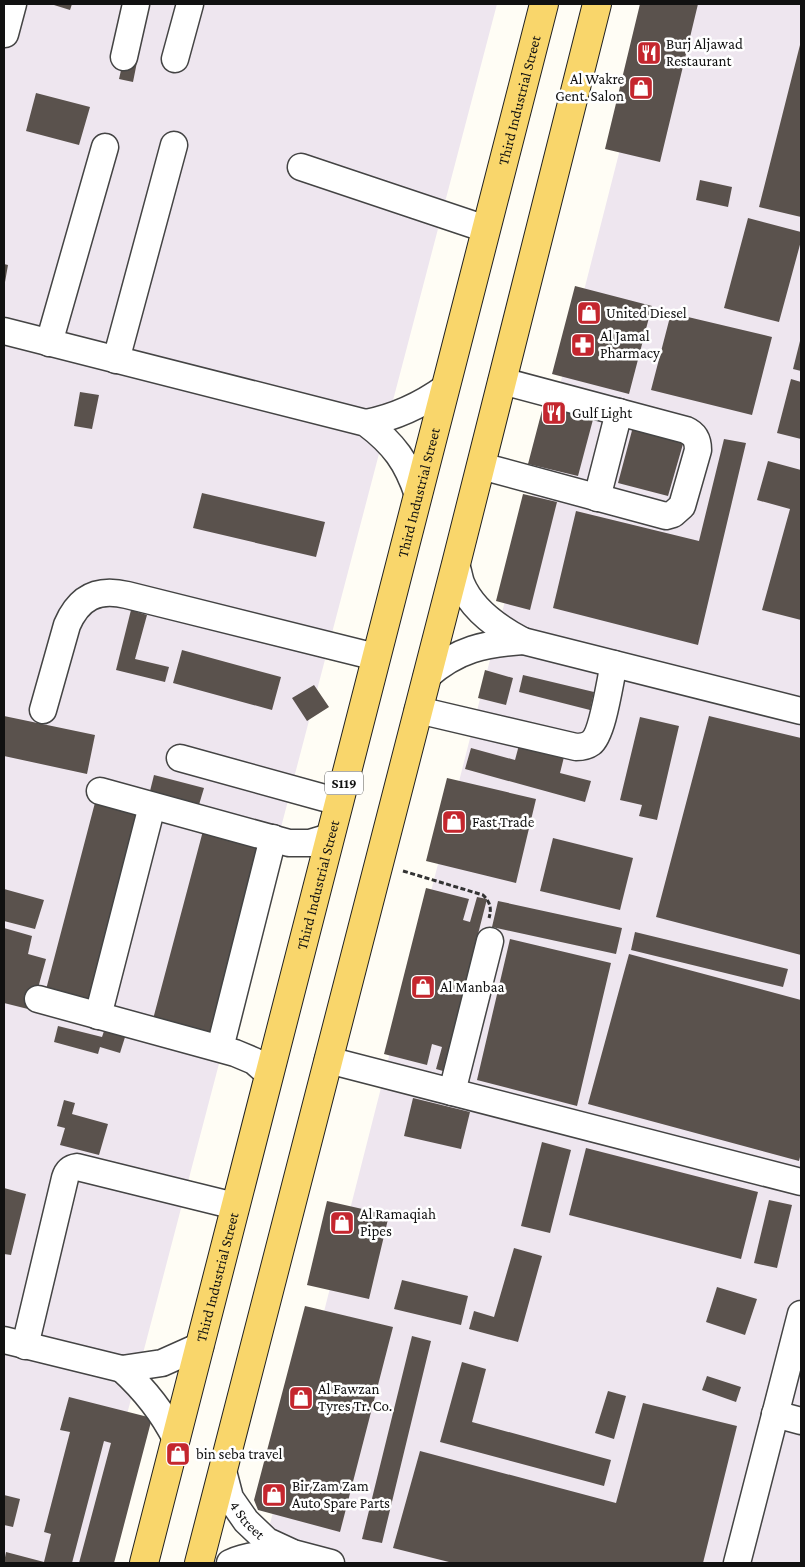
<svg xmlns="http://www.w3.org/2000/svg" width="805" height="1567" viewBox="0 0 805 1567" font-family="'Crimson Pro',serif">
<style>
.industrial{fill:#eee6ef}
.building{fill:#5a524d}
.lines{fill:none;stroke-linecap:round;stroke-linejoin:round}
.minor-casing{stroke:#444;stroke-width:29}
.major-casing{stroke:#222;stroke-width:30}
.path{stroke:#333;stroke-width:3;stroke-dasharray:5 2.5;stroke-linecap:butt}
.minor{stroke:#fff;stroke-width:26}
.major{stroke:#f9d66b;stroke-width:28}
.labels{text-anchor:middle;stroke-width:5;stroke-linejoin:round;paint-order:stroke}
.shield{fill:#fff;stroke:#585858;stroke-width:1}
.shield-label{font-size:14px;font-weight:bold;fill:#111}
.poi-label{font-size:15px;fill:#111;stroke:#fff;text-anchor:start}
.street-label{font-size:15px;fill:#111;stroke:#fff}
</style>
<rect width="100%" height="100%" fill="#fffdf5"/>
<path class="industrial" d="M4 4H497L88 1563H4Z
M657 4H801V1563H260Z"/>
<path class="building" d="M55 4H72L70 10 54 5Z
M640 4H698L660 162 605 149Z
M801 41V217L759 207Z
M127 44 140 47 133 82 119 79Z
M36 93 90 107 79 145 26 131Z
M700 180 732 187 728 207 696 200Z
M748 218 801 232V241L779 322 724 308Z
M4 264 8 265 5 282H4Z
M575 286 652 306 629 394 552 374Z
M671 313 772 337 752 415 651 390Z
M801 337V371L793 369Z
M791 379 801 382V439L777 433Z
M80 392 99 395 92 429 74 426Z
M545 399 595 412 578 476 528 464Z
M634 423 685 437 668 496 618 483Z
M724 439 746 443 698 645 553 608 576 511 699 541Z
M768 461 801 470V620L762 610 790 509 757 500Z
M202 493 325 522 316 557 193 528Z
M523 494 557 502 530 610 496 601Z
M131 610 147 615 135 659 169 667 165 682 116 670Z
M182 650 281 677 272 710 173 683Z
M485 670 513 678 506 705 478 698Z
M523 675 594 692 590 710 519 692Z
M314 685 329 707 307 721 292 698Z
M4 716 95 735 87 774 4 756Z
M709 716 801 738V955L656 917Z
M640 717 679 726 657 820 639 816 642 805 620 800Z
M519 745 564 757 560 773 591 781 585 802 465 769 471 748 515 760Z
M154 775 204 788 198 808 149 795Z
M447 778 536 799 516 883 426 861Z
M97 795 148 807 93 1013 43 1001Z
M204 827 263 842 210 1039 152 1023Z
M553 838 633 858 620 910 540 891Z
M426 888 469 899 463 920 470 922 477 897 487 899 443 1071 436 1069 442 1047 432 1044 427 1065 384 1054Z
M4 889 44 900 35 929 4 921Z
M498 901 622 928 616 954 492 927Z
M4 928 32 936 28 954 46 959 32 1010 4 1003Z
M635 932 788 969 783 987 631 950Z
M510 939 611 963 577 1106 477 1080Z
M629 954 801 1000V1153L799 1161 588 1104Z
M58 1026 102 1037 105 1028 126 1034 120 1053 100 1047 98 1054 54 1042Z
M413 1098 470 1112 461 1149 404 1136Z
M64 1100 75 1103 72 1114 108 1124 99 1155 60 1145 65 1128 57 1126Z
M542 1142 571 1150 550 1233 521 1226Z
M586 1148 758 1192 741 1259 569 1215Z
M4 1188 26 1194 11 1255 4 1254Z
M769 1200 792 1205 777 1268 754 1263Z
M327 1201 389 1215 369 1299 307 1285Z
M514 1248 542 1256 518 1342 469 1329 474 1311 494 1317Z
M402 1280 468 1296 461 1325 394 1309Z
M717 1287 757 1299 745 1335 706 1322Z
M305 1306 393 1327 340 1532 258 1510 254 1500Z
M412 1336 431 1341 382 1543 362 1539Z
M462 1362 486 1369 472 1422 611 1460 604 1486 440 1442Z
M707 1376 741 1387 736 1402 702 1390Z
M608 1391 626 1396 614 1439 595 1433Z
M69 1397 152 1418 114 1563H79L111 1443 104 1441 72 1563H4L6 1552 44 1562 51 1534 44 1532 70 1432 60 1430Z
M643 1403 737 1426 703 1563H453L393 1548 420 1451 616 1503Z
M4 1495 20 1499 13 1527 4 1525Z"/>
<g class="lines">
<defs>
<g id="minor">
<path d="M5 34 13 4"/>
<path d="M124 57 136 4"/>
<path d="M175 59 190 4"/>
<path d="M301 167 486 229"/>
<path d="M4 331 366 423C394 444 407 462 418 495"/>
<path d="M49 343 105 147"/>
<path d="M116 360 174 145"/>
<path d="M366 423C396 417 420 406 445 388"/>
<path d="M481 466 666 516 673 514 682 506 698 450C698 440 695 434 686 430L502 381"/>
<path d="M597 498 619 412"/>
<path d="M456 564C458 570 459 577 461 583 472 610 498 628 523 641L801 711"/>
<path d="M427 676C458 649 484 644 523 641"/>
<path d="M43 710 67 625C79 597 98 588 127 595L376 657"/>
<path d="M418 710 576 747C581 747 587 746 591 743 603 734 610 680 614 664"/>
<path d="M180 758 339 802"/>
<path d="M100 791 289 843H310L330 837"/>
<path d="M38 999 235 1053 254 1061 269 1074"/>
<path d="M98 1016 152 806"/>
<path d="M220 1048 273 838"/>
<path d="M328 1060 801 1182"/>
<path d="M452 1092 490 941"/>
<path d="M4 1340 122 1369 162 1363 200 1346"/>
<path d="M25 1346 65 1178C67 1171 70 1168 77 1167L235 1206"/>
<path d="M122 1369C145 1390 162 1411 176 1439"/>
<path d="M775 1414 801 1421"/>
<path id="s1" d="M223 1471 230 1498 246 1521 267 1541 293 1553 331 1563"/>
<path d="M230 1563C249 1554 271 1554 292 1553"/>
<path d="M737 1563 801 1314"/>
</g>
<g id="major">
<path id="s2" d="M144 1563 544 4"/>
<path d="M199 1563 456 564 597 4"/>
</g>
</defs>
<use href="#minor" class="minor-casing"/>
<use href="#major" class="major-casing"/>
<path class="path" d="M403 871 483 895C490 902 492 908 489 918"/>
<use href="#minor" class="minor"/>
<use href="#major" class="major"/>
</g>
<defs>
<symbol id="restaurant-square" viewBox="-11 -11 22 22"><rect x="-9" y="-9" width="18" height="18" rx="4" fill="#c4262e" stroke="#fff"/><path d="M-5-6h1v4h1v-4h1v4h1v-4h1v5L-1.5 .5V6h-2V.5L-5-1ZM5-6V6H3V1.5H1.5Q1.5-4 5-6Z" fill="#fff"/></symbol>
<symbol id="shop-square" viewBox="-11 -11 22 22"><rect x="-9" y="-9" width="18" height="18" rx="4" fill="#c4262e" stroke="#fff"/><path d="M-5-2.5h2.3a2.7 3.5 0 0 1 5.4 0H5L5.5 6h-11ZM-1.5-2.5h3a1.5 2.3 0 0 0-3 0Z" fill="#fff"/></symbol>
<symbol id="pharmacy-square" viewBox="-11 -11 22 22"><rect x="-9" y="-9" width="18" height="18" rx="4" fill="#c4262e" stroke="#fff"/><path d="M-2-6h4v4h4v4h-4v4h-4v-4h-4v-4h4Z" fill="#fff"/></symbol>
</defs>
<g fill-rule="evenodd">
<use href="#restaurant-square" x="635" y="39" width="28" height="28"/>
<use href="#shop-square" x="627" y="74" width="28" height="28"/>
<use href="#shop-square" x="575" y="299" width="28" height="28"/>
<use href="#pharmacy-square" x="569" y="331" width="28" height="28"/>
<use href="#restaurant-square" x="540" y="399" width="28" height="28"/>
<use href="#shop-square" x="440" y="808" width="28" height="28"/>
<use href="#shop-square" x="409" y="973" width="28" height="28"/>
<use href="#shop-square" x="328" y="1209" width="28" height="28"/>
<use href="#shop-square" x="287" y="1384" width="28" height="28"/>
<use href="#shop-square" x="164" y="1440" width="28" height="28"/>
<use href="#shop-square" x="260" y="1481" width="28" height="28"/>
</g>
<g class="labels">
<rect class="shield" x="325" y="771.5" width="38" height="23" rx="4"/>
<g class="shield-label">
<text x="344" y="788">S119</text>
</g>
<g class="poi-label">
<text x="666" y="49">Burj Aljawad<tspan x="666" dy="17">Restaurant</tspan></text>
<text x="624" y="84" text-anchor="end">Al Wakre<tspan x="624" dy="17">Gent. Salon</tspan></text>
<text x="606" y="318">United Diesel</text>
<text x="600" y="341">Al Jamal<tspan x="600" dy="17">Pharmacy</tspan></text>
<text x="572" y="418">Gulf Light</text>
<text x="472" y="827">Fast Trade</text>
<text x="440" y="992">Al Manbaa</text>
<text x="360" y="1219">Al Ramaqiah<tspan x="360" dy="17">Pipes</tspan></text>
<text x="318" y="1394">Al Fawzan<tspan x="318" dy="17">Tyres Tr. Co.</tspan></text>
<text x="196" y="1459">bin seba travel</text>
<text x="292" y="1491">Bir Zam Zam<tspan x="292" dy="17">Auto Spare Parts</tspan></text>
</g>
<g class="street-label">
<text dy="5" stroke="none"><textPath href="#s2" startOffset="1510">Third Industrial Street</textPath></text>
<text dy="5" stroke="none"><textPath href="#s2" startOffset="1105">Third Industrial Street</textPath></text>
<text dy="5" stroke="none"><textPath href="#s2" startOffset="700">Third Industrial Street</textPath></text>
<text dy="5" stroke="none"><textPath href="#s2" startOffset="295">Third Industrial Street</textPath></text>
<text dy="5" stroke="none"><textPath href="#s1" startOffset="56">4 Street</textPath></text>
</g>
</g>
<rect width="805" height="1567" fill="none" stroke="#111111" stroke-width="10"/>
</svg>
